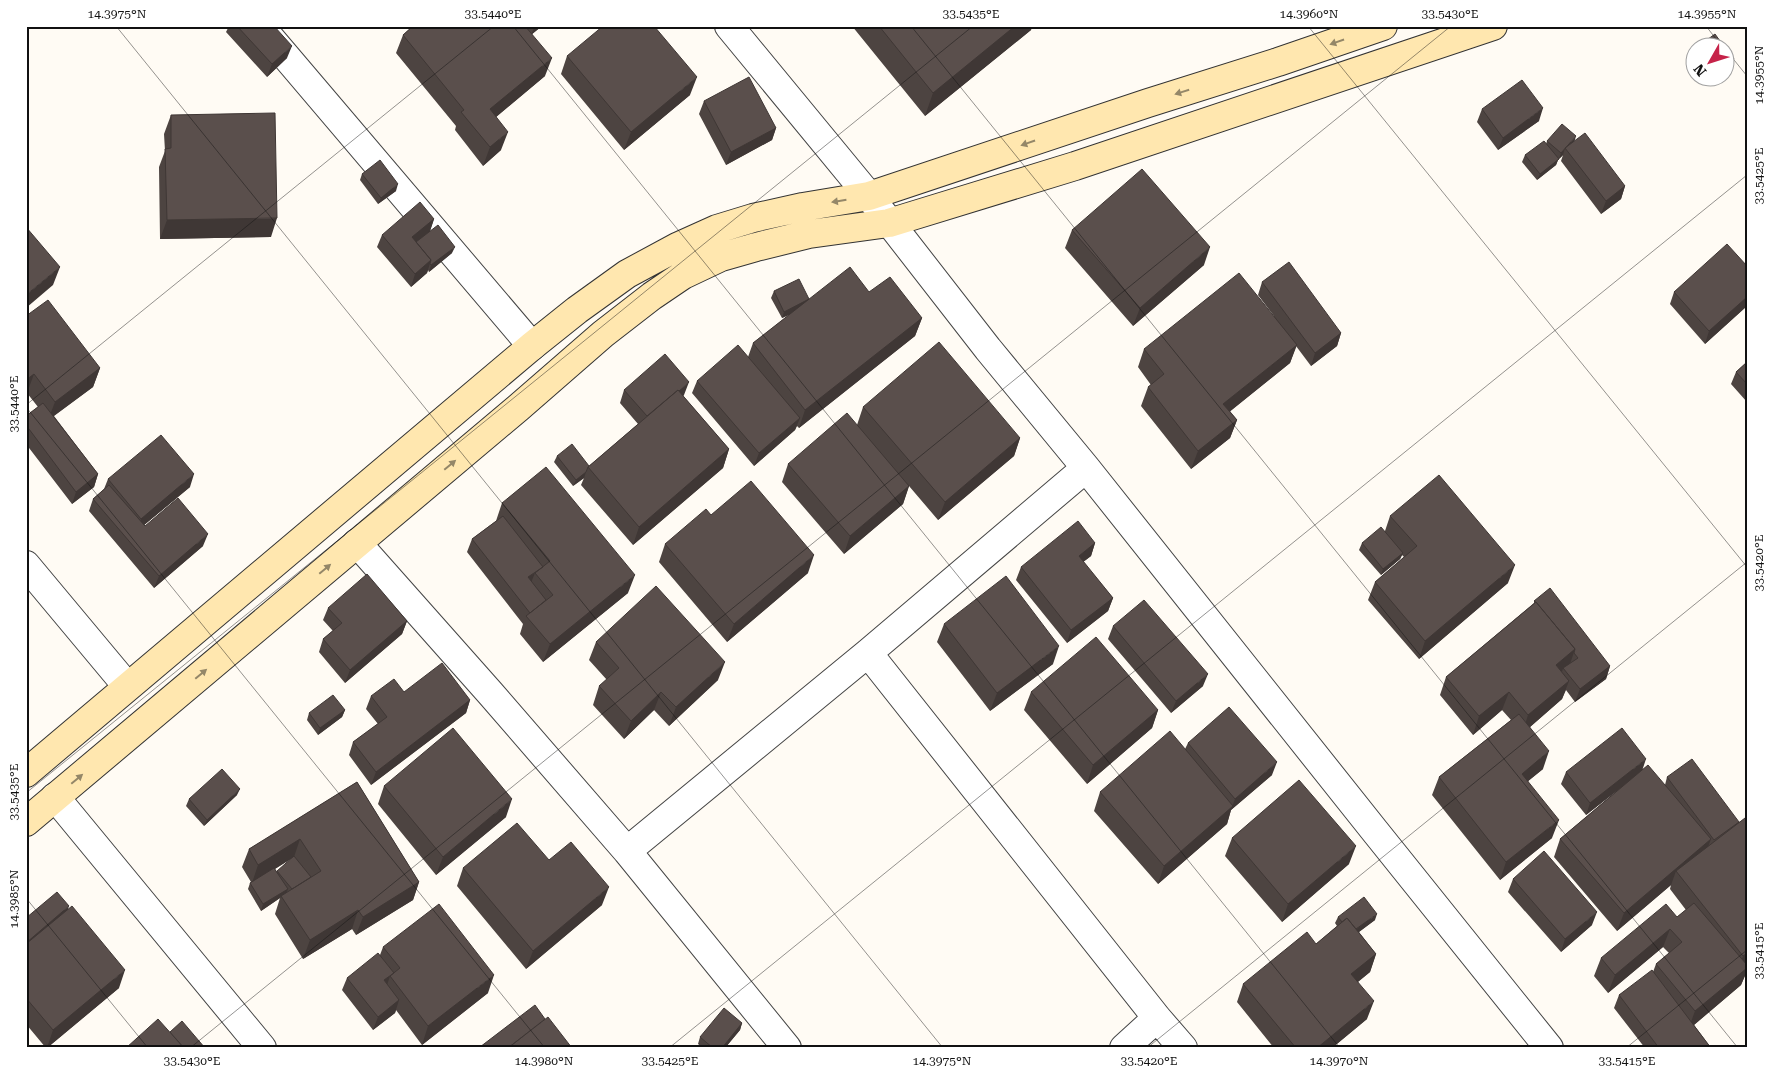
<svg xmlns="http://www.w3.org/2000/svg" width="1773" height="1074" viewBox="0 0 1773 1074" font-family="'Roboto Serif',serif">
<style>
.lines{fill:none;stroke-linecap:round;stroke-linejoin:round}
.street-casing{stroke:#444;stroke-width:30}
.secondary-casing{stroke:#333;stroke-width:30}
.street{stroke:#fff;stroke-width:28}
.secondary{stroke:#ffe7af;stroke-width:28}
.wall{fill:#4d4441;fill-rule:evenodd}
.shaded-wall{fill:#3f3735}
.building{fill:#5a4f4c;stroke:#3f3735}
.oneway{fill:#948768}
.ticks{fill:none;stroke:#111;stroke-width:1;stroke-opacity:0.45}
.neatline{fill:none;stroke:#111;stroke-width:2}
.ticks-label{font-size:12px;text-anchor:middle;fill:#111}
</style>
<rect width="100%" height="100%" fill="#fffbf4"/>
<g class="lines">
<defs>
<path id="street" d="M260 26 532 346
M729 26 869 196 988 349 1086 468 1374 830 1549 1048
M357 543 491 694 627 851 787 1048
M26 565 127 686
M868 653 1157 1018 1183 1048
M55 797 262 1048
M627 851 868 653 1086 468
M1124 1048 1157 1018"/>
<path id="secondary" d="M26 773 532 346 577 310 627 274 677 247 717 229 753 218 803 207 869 196 1148 103 1278 62 1383 26
M26 822 518 408 603 334 652 296 683 275 721 257 756 247 809 234 889 223 1075 166 1493 26"/>
</defs>
<use href="#street" class="street-casing"/>
<use href="#secondary" class="secondary-casing"/>
<use href="#street" class="street"/>
<use href="#secondary" class="secondary"/>
</g>
<path class="wall" d="M229 26H274L287 58 267 77 226 32Z
M413 26H542L532 34 545 76 496 117 501 150 483 166 455 130 456 126 396 53 403 35Z
M852 26H1032L1031 30 925 116Z
M567 56 690 95 624 150 561 74Z
M704 101 776 128 772 140 726 165 699 114Z
M1482 109 1539 121 1498 150 1477 122Z
M171 115 271 237 160 239 159 167 165 151 164 134Z
M1547 141 1574 142 1625 186 1621 199 1601 214 1561 161 1563 155 1558 160 1556 165 1537 180 1522 162 1525 155 1546 144Z
M362 174 396 191 378 204 360 180Z
M434 219 430 231 452 253 429 272 428 270 427 273 411 287 377 247 382 235Z
M1072 230 1204 265 1133 326 1065 248Z
M1747 266V306L1705 344 1670 304 1674 292Z
M1262 282 1341 333 1337 346 1311 366 1296 346 1290 363 1230 411 1237 420 1230 438 1191 469 1141 406 1148 387 1151 385 1138 367 1144 349 1274 316 1258 295Z
M774 291 809 299 869 292 922 318 915 336 799 428 797 426 795 430 754 466 692 393 697 381 748 357 753 343 789 315 782 318 771 298Z
M26 316 100 368 93 387 54 416 98 474 94 487 72 504 26 444V416L38 407 27 393Z
M1747 362V402L1731 384 1736 372Z
M624 390 684 395 683 396 729 449 723 468 633 545 581 485 584 478 573 486 554 462 557 456 589 466 638 424 620 403Z
M863 407 1020 438 1014 456 938 520 909 486 903 504 844 554 782 482 788 464 857 425Z
M108 479 190 487 144 525 145 526 203 546 154 588 89 511 93 499 104 489Z
M502 503 628 593 543 662 520 634 523 624 467 552 472 539 496 521Z
M711 515 808 573 727 642 659 562 665 544Z
M1390 516 1508 583 1419 659 1368 600 1375 582 1404 557 1402 555 1400 559 1381 575 1359 550 1362 543 1385 531Z
M1095 543 1091 556 1083 562 1113 598 1108 611 1067 643 1016 580 1021 567Z
M1534 601 1610 666 1606 679 1575 702 1566 690 1562 699 1530 727 1543 769 1528 781 1552 838 1500 880 1432 795 1439 777 1511 720 1502 710 1473 735 1440 695 1446 677 1534 603Z
M328 608 407 621 402 634 345 683 319 652 323 639 333 631 323 620Z
M944 624 1053 664 990 711 937 642Z
M1113 626 1203 686 1171 713 1108 639Z
M596 642 718 680 669 726 654 710 624 739 593 705 599 686 607 680 589 660Z
M404 692 470 700 466 713 371 785 349 755 353 742 378 724 366 709 371 696Z
M1031 692 1158 710 1152 728 1087 784 1024 710Z
M345 710 342 717 318 735 307 720 309 713Z
M1188 743 1272 775 1231 810 1227 824 1158 884 1094 811 1100 792 1185 749Z
M1642 769 1665 785 1667 777 1739 822 1747 820V971L1741 985 1694 1025 1711 1048H1645L1614 1008 1619 995 1653 972 1656 964 1669 953 1663 947 1608 993 1594 976 1601 958 1677 917 1686 910 1670 889 1671 885 1617 931 1554 857 1560 839 1618 790 1586 815 1561 784 1566 772Z
M357 782 419 882 413 900 356 935 352 929 303 959 275 914 280 898 261 911 248 889 250 883 251 882 242 867 249 849ZM294 857 277 872 275 869Z
M384 786 506 817 436 875 378 804Z
M237 795 204 826 186 806 189 799Z
M1232 838 1349 864 1282 922 1225 856Z
M549 860 602 905 526 969 457 886 463 868Z
M1513 879 1592 925 1561 952 1508 892Z
M69 909 119 988 47 1048H46L26 1024V918Z
M1338 917 1375 920 1359 932 1376 954 1370 972 1358 982 1367 1019 1332 1048H1274L1237 1002 1243 984 1316 944 1337 926 1335 923Z
M383 947 488 993 422 1045 396 1010 395 1013 373 1030 342 990 347 978 380 955Z
M742 1023 740 1030 725 1048H703L698 1044 700 1037Z"/>
<path class="shaded-wall" d="M535 26H542L531 35Z
M1015 26H1032L1031 30 925 116 933 93Z
M292 46 287 58 267 77 272 64Z
M552 58 545 76 483 128 490 109Z
M1734 59 1732 66 1726 70V66Z
M697 77 690 95 624 150 631 132Z
M1543 108 1539 121 1498 150 1503 138Z
M776 128 772 140 726 165 731 152Z
M508 132 501 150 483 166 490 147Z
M1576 136 1574 143 1565 148 1563 155 1558 160 1556 165 1537 180 1540 174 1559 159 1561 153Z
M398 184 396 191 378 204 381 198Z
M1625 186 1621 199 1601 214 1606 201Z
M277 218 271 237 160 239 167 220Z
M434 219 430 231 415 244 412 237Z
M455 247 452 253 429 272 431 265Z
M1210 247 1204 265 1133 326 1140 308Z
M431 260 427 273 411 287 415 274Z
M60 267 53 285 26 308V295Z
M1747 297V306L1705 344 1709 331Z
M809 299 807 306 782 318 784 312Z
M922 318 915 336 799 428 805 410Z
M1341 333 1337 346 1311 366 1315 353Z
M1297 345 1290 363 1217 422 1223 404Z
M100 368 93 387 48 420 55 402Z
M34 374 27 393 26 394V380Z
M689 382 684 395 643 430 648 418Z
M800 418 795 430 754 466 759 453Z
M1237 420 1230 438 1191 469 1198 451Z
M1020 438 1014 456 938 520 945 502Z
M729 449 723 468 633 545 639 527Z
M586 472 584 478 573 486 576 480Z
M98 474 94 487 72 504 76 492Z
M194 474 190 487 137 531 141 519Z
M909 486 903 504 844 554 850 536Z
M208 534 203 546 154 588 159 576Z
M1095 543 1091 556 1074 569 1079 556Z
M1403 553 1400 559 1381 575 1383 569Z
M814 555 808 573 727 642 734 624Z
M1515 565 1508 583 1419 659 1425 641Z
M535 573 530 585 528 577Z
M635 575 628 593 543 662 550 644Z
M1113 598 1108 611 1067 643 1071 630Z
M407 621 402 634 345 683 350 670Z
M1059 646 1053 664 990 711 997 693Z
M1575 649 1569 667 1563 668 1562 672 1556 665Z
M725 662 718 680 669 726 676 707Z
M1610 666 1606 679 1575 702 1580 689Z
M1208 674 1203 686 1171 713 1176 701Z
M1569 681 1562 699 1522 734 1528 715Z
M661 692 654 710 624 739 631 721Z
M1509 692 1502 710 1473 735 1479 716Z
M470 700 466 713 371 785 376 772Z
M345 710 342 717 318 735 320 728Z
M1158 710 1152 728 1087 784 1093 765Z
M1549 751 1543 769 1515 792 1522 774Z
M1646 759 1642 771 1586 815 1590 803Z
M1277 762 1272 775 1231 810 1227 824 1158 884 1164 866 1232 807 1235 799Z
M240 789 237 795 204 826 207 820Z
M512 799 506 817 436 875 443 857Z
M1559 820 1552 838 1500 880 1506 862Z
M300 839 294 857 252 883 258 865Z
M1711 839 1704 857 1676 871 1671 885 1617 931 1624 913Z
M1356 846 1349 864 1282 922 1288 904Z
M419 882 413 900 356 935 363 917Z
M609 887 602 905 526 969 533 951Z
M288 889 285 896H281L280 898 261 911 263 904Z
M69 906 65 919 26 943Z
M358 910 352 929 303 959 310 940Z
M1597 912 1592 925 1561 952 1565 939Z
M1377 914 1375 920 1348 940 1350 934Z
M1670 929 1663 947 1608 993 1615 975Z
M1747 953V966L1736 974 1743 956Z
M1376 954 1370 972 1345 992 1351 974Z
M1747 968V971L1741 985 1688 1030 1695 1011Z
M125 970 119 988 47 1048 53 1030Z
M494 975 488 993 422 1045 428 1026Z
M390 976 386 988 384 980Z
M399 1000 395 1013 373 1030 378 1017Z
M1374 1001 1367 1019 1332 1048H1317Z
M742 1023 740 1030 725 1048H722Z"/>
<path class="building" d="M237 26H274L292 46 272 64Z
M413 26H525L552 58 490 109 508 132 490 147 461 112 464 110 403 35Z
M603 26H654L697 77 631 132 567 56Z
M879 26H1015L933 93Z
M1715 34 1725 48H1696Z
M1726 48 1734 59 1726 66Z
M749 77 776 128 731 152 704 101Z
M1522 80 1543 108 1503 138 1482 109Z
M275 113 277 218 167 220 165 149 171 148V115Z
M1562 124 1576 136 1561 153 1547 141Z
M1585 133 1625 186 1606 201 1565 148Z
M1544 141 1559 159 1540 174 1525 155Z
M380 160 398 184 381 198 362 174Z
M1142 169 1210 247 1140 308 1072 230Z
M420 202 434 219 412 237 431 260 415 274 382 235Z
M438 225 455 247 431 265 430 264 431 260 416 242Z
M26 227 60 267 26 295Z
M1727 244 1747 266V297L1709 331 1674 292Z
M1289 262 1341 333 1315 353 1262 282Z
M850 267 869 292 890 277 922 318 805 410 753 343Z
M1239 273 1297 345 1223 404 1237 420 1198 451 1148 387 1164 374 1144 349Z
M799 279 809 299 784 312 774 291Z
M48 300 100 368 55 402 34 374 26 380V316Z
M939 342 1020 438 945 502 863 407Z
M738 345 800 418 759 453 697 381Z
M665 354 689 382 679 391 678 390 647 416 624 390Z
M1747 362V384L1736 372Z
M678 390 729 449 639 527 588 467Z
M43 403 98 474 76 492 26 425V416Z
M847 413 909 486 850 536 788 464Z
M161 435 194 474 141 519 108 479Z
M572 444 589 466 588 467 586 472 576 480 557 456Z
M546 467 635 575 550 644 526 616 553 595 535 573 550 561 502 503Z
M1439 475 1515 565 1425 641 1375 582 1417 546 1390 516Z
M751 481 814 555 734 624 665 544 706 509 711 515Z
M109 485 145 526 178 498 208 534 159 576 93 499Z
M503 516 543 567 528 577 546 600 530 613 472 539Z
M1078 521 1095 543 1079 556 1113 598 1071 630 1021 567Z
M1381 527 1403 553 1383 569 1362 543Z
M367 574 407 621 350 670 323 639 342 623 328 608Z
M1006 576 1059 646 997 693 944 624Z
M656 586 725 662 676 707 661 692 631 721 599 686 619 668 596 642Z
M1550 588 1610 666 1580 689 1563 668 1578 658 1574 653 1575 649 1536 602H1535L1534 601Z
M1144 600 1208 674 1176 701 1113 626Z
M1536 602 1575 649 1556 665 1569 681 1528 715 1509 692 1479 716 1446 677Z
M1096 637 1158 710 1093 765 1031 692Z
M442 663 470 700 376 772 353 742 387 717 371 696 394 679 404 692Z
M333 695 345 710 320 728 309 713Z
M1229 707 1277 762 1235 799 1188 743Z
M1519 714 1549 751 1522 774 1559 820 1506 862 1439 777Z
M453 728 512 799 443 857 384 786Z
M1622 728 1646 759 1590 803 1566 772Z
M1170 731 1233 806 1164 866 1100 792Z
M1692 759 1739 822 1714 840 1667 777Z
M1648 765 1711 839 1624 913 1560 839Z
M222 769 240 789 207 820 189 799Z
M1299 780 1356 846 1288 904 1232 838Z
M357 782 419 882 363 917 358 910 310 940 281 896 321 871 300 839 258 865 249 849Z
M1745 818 1747 820V953L1743 956 1676 871Z
M517 823 549 860 571 842 609 887 533 951 463 868Z
M1544 851 1597 912 1565 939 1513 879Z
M294 856 311 877 292 889 277 871Z
M274 868 288 889 263 904 250 883Z
M57 892 69 906 26 943V918Z
M1364 897 1377 914 1356 929 1347 918 1342 922 1338 917Z
M1694 903 1747 965V968L1695 1011 1656 964 1682 942 1670 929 1615 975 1601 958 1666 904 1677 917Z
M439 904 494 975 428 1026 390 976 400 968 383 947Z
M72 906 125 970 53 1030 26 998V944Z
M1347 918 1376 954 1351 974 1374 1001 1317 1048H1296L1243 984 1307 932 1316 944Z
M378 953 394 973 384 980 399 1000 378 1017 347 978Z
M1652 970 1711 1048H1659L1619 995Z
M535 1005 545 1019 508 1048H480V1047Z
M724 1008 742 1023 722 1048H713L700 1037Z
M548 1017 572 1048H508Z
M158 1019 184 1048H126Z
M182 1021 205 1048H184L170 1032Z"/>
<defs><path id="oneway-solid" d="M-6-.8H1V-3.2L6.5 0L1 3.2V.8H-6Z" transform="scale(1.25)"/></defs>
<g class="oneway">
<use href="#oneway-solid" transform="translate(1337 42) rotate(161)"/>
<use href="#oneway-solid" transform="translate(1182 92) rotate(163)"/>
<use href="#oneway-solid" transform="translate(1028 143) rotate(161)"/>
<use href="#oneway-solid" transform="translate(839 201) rotate(171)"/>
<use href="#oneway-solid" transform="translate(450 465) rotate(-40)"/>
<use href="#oneway-solid" transform="translate(325 569) rotate(-40)"/>
<use href="#oneway-solid" transform="translate(201 674) rotate(-40)"/>
<use href="#oneway-solid" transform="translate(77 779) rotate(-40)"/>
</g>
<path class="ticks" d="M116 26 943 1048M513 26 1340 1048M911 26 1738 1048M1308 26 1747 567M1706 26 1723 48M1726 50 1747 76M26 405 494 26M26 407 545 1048M26 793 973 26M26 898 148 1048M190 1048 1451 26M669 1048 1747 175M1147 1048 1747 562M1626 1048 1747 950"/>
<rect width="1773" height="1074" fill="none" stroke="#ffffff" stroke-width="55"/>
<g transform="translate(1710 62) rotate(231)"><circle r="24" fill="#ffffff" stroke="#a0a0a0"/>
<path d="M0-4L9 19L0 12L-9 19Z" fill="#c62349"/>
<text y="-8" font-size="14" font-weight="bold" text-anchor="middle" fill="#111111">N</text>
</g>
<rect x="28" y="28" width="1718" height="1018" class="neatline"/>
<g class="ticks-label">
<text x="117" y="18">14.3975°N</text>
<text x="493" y="18">33.5440°E</text>
<text x="971" y="18">33.5435°E</text>
<text x="1309" y="18">14.3960°N</text>
<text x="1450" y="18">33.5430°E</text>
<text x="1707" y="18">14.3955°N</text>
<text transform="translate(1759 75) rotate(-90)" y="4">14.3955°N</text>
<text transform="translate(1759 176) rotate(-90)" y="4">33.5425°E</text>
<text transform="translate(14 404) rotate(-90)" y="4">33.5440°E</text>
<text transform="translate(1759 563) rotate(-90)" y="4">33.5420°E</text>
<text transform="translate(14 792) rotate(-90)" y="4">33.5435°E</text>
<text transform="translate(14 899) rotate(-90)" y="4">14.3985°N</text>
<text transform="translate(1759 951) rotate(-90)" y="4">33.5415°E</text>
<text x="192" y="1065">33.5430°E</text>
<text x="544" y="1065">14.3980°N</text>
<text x="670" y="1065">33.5425°E</text>
<text x="942" y="1065">14.3975°N</text>
<text x="1149" y="1065">33.5420°E</text>
<text x="1339" y="1065">14.3970°N</text>
<text x="1627" y="1065">33.5415°E</text>
</g>
</svg>
